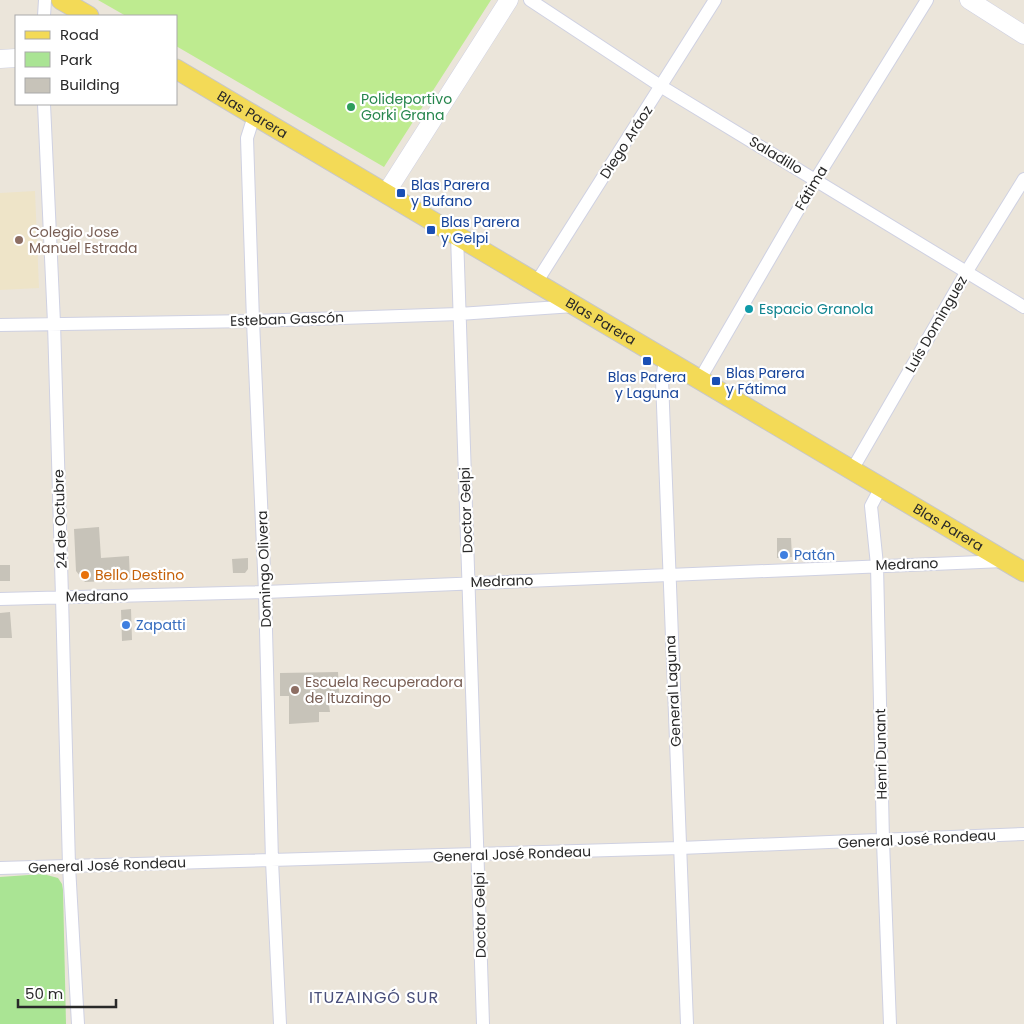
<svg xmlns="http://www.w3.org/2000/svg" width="1024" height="1024" viewBox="0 0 1024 1024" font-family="Poppins,sans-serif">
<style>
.education{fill:#eee4c8}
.green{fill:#aae494}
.pitch{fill:#beeb90}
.building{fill:#c7c3b9}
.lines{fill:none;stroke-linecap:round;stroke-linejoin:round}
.street-casing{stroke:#cfd1e2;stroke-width:14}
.secondary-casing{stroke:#cfd1e2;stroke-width:19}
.primary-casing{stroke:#c7c7c7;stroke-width:21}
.street{stroke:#fff;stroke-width:12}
.secondary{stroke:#fff;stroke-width:18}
.primary{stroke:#f3da57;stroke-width:19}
.leisure-dot{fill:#2e9e5b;stroke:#fff;stroke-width:2}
.transit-dot{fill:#1a4fb4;stroke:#fff;stroke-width:2}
.education-dot{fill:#8d6e63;stroke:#fff;stroke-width:2}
.culture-dot{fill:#0f9aa8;stroke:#fff;stroke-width:2}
.shop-dot{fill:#3f7fe0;stroke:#fff;stroke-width:2}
.food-dot{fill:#e8710a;stroke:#fff;stroke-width:2}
.labels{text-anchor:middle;stroke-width:4.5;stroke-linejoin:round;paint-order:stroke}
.leisure-label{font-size:14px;fill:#27864d;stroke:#fff;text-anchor:start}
.street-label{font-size:14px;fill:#292929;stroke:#fff}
.transit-label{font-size:14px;fill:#164399;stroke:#fff;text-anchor:start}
.education-label{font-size:14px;fill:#785e54;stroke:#fff;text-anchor:start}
.culture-label{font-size:14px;fill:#0d838f;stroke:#fff;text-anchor:start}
.shop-label{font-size:14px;fill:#366cbe;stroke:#fff;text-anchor:start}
.food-label{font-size:14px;fill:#c56008;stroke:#fff;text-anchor:start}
.quarter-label{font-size:16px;letter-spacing:1px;fill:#484e7a;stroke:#fff}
</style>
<rect width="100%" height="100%" fill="#ebe5da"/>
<path class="education" d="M35 191 39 288 0 290V193Z"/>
<path class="green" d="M43 874 58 878 62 884 63 890 66 1024H0V877Z"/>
<path class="pitch" d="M98 0H491L384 167 176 46V16H126Z"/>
<path class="building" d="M99 527 101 558 129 556 130 580 85 582 76 571 74 529Z
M777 538H791L792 557 777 558Z
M248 558V569L245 573H233L232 559Z
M0 565H10V581H0Z
M131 609 132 640 122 641 121 610Z
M10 612 12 638H0V613Z
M338 672 340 705H329L330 712H319V722L289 724V696H280V673Z"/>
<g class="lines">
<defs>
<path id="street" d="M530 0 662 87 1024 307
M44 16 45 0
M44 104 54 323 62 597 69 866 78 1024
M254 116 247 138 253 321 265 592 272 861 280 1024
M457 235 483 1024
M536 283 715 0
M0 325 253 321 459 314 574 306
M665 359 662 380 687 1024
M700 379 816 179 927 0
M852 470 967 271 1024 179
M881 487 871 506 877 565 883 841 890 1024
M0 599 265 592 1004 561
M0 868 680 848 1024 834"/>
<path id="secondary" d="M969 0 1024 35
M0 59 16 58
M386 193 509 0"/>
<g id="primary">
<path d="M61 0 89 16"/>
<path id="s1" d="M176 69 1024 572"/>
</g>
</defs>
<use href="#street" class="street-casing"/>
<use href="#secondary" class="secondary-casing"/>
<use href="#primary" class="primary-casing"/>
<use href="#street" class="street"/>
<use href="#secondary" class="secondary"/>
<use href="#primary" class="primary"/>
</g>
<circle class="leisure-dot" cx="351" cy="107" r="5"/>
<g class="transit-dot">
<rect x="396" y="188" width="10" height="10" rx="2.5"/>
<rect x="426" y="225" width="10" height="10" rx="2.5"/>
<rect x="642" y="356" width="10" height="10" rx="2.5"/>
<rect x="711" y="376" width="10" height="10" rx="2.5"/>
</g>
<g class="education-dot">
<circle cx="19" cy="240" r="5"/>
<circle cx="295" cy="690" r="5"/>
</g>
<circle class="culture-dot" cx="749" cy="309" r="5"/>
<g class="shop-dot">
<circle cx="784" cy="555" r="5"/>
<circle cx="126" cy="625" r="5"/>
</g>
<circle class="food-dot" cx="85" cy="575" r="5"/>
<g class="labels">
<g class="leisure-label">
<text x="361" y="104">Polideportivo<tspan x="361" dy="16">Gorki Grana</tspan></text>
</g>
<g class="street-label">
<text dy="5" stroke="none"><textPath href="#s1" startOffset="89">Blas Parera</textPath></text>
<text transform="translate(626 142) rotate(-57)" y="5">Diego Aráoz</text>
<text transform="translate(776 155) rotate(31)" y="5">Saladillo</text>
<text transform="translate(811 188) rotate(-59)" y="5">Fátima</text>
<text transform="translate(287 319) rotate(-2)" y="5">Esteban Gascón</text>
<text dy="5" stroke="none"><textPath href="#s1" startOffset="494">Blas Parera</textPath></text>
<text transform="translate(936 324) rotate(-60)" y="5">Luís Dominguez</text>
<text transform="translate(466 510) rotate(-92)" y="5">Doctor Gelpi</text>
<text transform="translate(60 519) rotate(-92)" y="5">24 de Octubre</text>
<text dy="5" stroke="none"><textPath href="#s1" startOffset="898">Blas Parera</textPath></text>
<text transform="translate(907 564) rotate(-2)" y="5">Medrano</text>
<text transform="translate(264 569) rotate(-92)" y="5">Domingo Olivera</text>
<text transform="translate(502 581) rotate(-2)" y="5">Medrano</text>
<text transform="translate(97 596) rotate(-1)" y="5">Medrano</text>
<text transform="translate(673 691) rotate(-93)" y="5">General Laguna</text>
<text transform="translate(881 754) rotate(-91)" y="5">Henri Dunant</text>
<text transform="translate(917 839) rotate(-3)" y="5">General José Rondeau</text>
<text transform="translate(512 854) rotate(-2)" y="5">General José Rondeau</text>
<text transform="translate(107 865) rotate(-2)" y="5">General José Rondeau</text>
<text transform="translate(480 915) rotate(-91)" y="5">Doctor Gelpi</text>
</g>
<g class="transit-label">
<text x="411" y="190">Blas Parera<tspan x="411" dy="16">y Bufano</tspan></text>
<text x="441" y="227">Blas Parera<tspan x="441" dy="16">y Gelpi</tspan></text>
<text x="726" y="378">Blas Parera<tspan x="726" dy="16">y Fátima</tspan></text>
<text x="647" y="382" text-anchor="middle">Blas Parera<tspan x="647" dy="16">y Laguna</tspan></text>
</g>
<g class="education-label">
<text x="29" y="237">Colegio Jose<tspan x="29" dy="16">Manuel Estrada</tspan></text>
<text x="305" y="687">Escuela Recuperadora<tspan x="305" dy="16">de Ituzaingo</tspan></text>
</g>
<g class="culture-label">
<text x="759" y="314">Espacio Granola</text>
</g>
<g class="shop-label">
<text x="794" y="560">Patán</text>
<text x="136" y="630">Zapatti</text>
</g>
<g class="food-label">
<text x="95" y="580">Bello Destino</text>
</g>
<g class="quarter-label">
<text x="374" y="1003">ITUZAINGÓ SUR</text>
</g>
</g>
<rect x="15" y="15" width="162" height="90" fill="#ffffff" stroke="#a9a9a9"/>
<rect x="25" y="31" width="25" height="8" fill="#f3da57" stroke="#a9a9a9"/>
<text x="60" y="40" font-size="15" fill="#292929">Road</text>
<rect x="25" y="52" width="25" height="15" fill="#aae494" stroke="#a9a9a9"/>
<text x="60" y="65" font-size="15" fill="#292929">Park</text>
<rect x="25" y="78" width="25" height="15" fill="#c7c3b9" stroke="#a9a9a9"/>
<text x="60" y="90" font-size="15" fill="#292929">Building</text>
<path d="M18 999v8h98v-8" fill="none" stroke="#292929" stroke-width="2.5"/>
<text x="25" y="999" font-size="15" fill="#292929" stroke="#ffffff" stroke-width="4" paint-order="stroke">50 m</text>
</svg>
